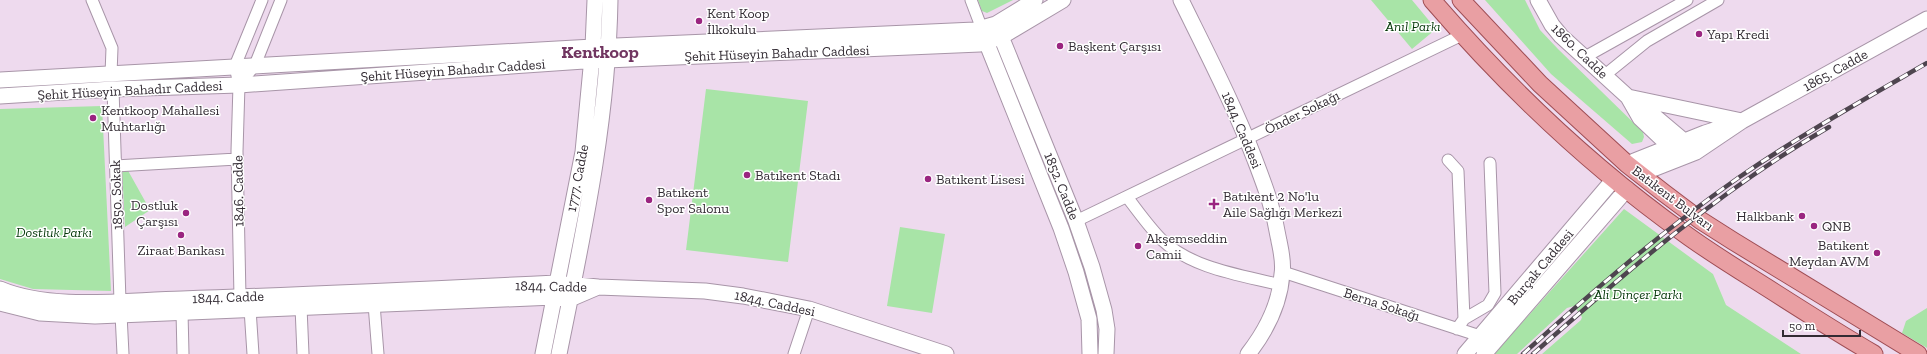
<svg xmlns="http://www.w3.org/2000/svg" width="1927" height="354" viewBox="0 0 1927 354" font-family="'Zilla Slab',serif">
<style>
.green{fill:#a8e4a7}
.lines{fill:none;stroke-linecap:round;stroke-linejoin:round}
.street-casing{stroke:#a895a8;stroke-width:13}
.secondary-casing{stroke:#a895a8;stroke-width:17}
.primary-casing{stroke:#9f4d54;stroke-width:19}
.street{stroke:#fff;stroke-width:11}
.secondary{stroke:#fff;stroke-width:15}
.primary{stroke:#e99fa3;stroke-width:17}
.rail-casing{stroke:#4e454f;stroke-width:4.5}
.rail{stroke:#fff;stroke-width:3;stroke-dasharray:9;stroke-linecap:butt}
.poi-dot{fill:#9a2580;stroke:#fff;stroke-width:1.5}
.labels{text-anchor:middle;stroke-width:3;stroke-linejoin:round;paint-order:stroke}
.poi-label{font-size:14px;fill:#322b33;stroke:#fff;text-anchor:start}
.park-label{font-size:14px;font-style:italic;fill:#033708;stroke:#fff}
.street-label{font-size:14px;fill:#322b33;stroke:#fff}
.district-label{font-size:18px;font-weight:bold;fill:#713661;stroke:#fff}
</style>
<rect width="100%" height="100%" fill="#eedaee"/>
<path class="green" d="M978 0H1013L987 13 982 11Z
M1371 0H1412L1436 29 1412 49Z
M1485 0H1525L1540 30 1558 49 1643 132 1644 137 1642 142 1632 144 1551 74Z
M706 89 808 101 788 262 686 250Z
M102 106 111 291 33 289 0 279V109Z
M122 167H126L150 210 125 227Z
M1624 209 1713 274 1726 305 1801 354H1542L1581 320 1582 317 1574 306 1567 308 1517 354H1494Z
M900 227 945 234 932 313 887 306Z
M1927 308V348L1902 333 1906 321Z"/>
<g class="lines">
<defs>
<path id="street" d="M92 0 112 48 111 74
M971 0 982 29
M1585 57 1687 0
M1605 75 1647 41 1718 0
M239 85 255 65 281 0
M113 89 120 301
M1448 160 1458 171 1464 319 1457 329
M115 166 237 159
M1127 197C1138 211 1149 227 1162 240 1193 269 1241 275 1281 285
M1076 221 1462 35
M1283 272 1480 336
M240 297 237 151 239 85 235 66 262 0
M374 304 378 354
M301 307 303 354
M250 309 253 354
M182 312 183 354
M121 314 123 354
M1464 319 1488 305 1495 293 1490 163
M794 354 809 309"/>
<path id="secondary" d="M1181 0C1207 53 1234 105 1255 160 1266 189 1274 210 1279 241 1281 251 1284 263 1282 274 1280 303 1266 331 1248 354
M1538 0 1552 25 1561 36 1628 97 1742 121 1927 19
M998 29 1076 221 1092 267 1104 310 1107 329 1106 354
M983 34 1061 228 1076 272 1089 319 1090 354
M0 80 593 47 975 30 996 24 1035 0
M0 96 113 89 239 85 584 61 980 44 1001 37 1063 0
M1677 153 1640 118 1628 97 1653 115 1691 147
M1627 164 1705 133 1742 121 1696 152 1640 174
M598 287 705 291 743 296 809 309 946 354
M0 289C52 311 126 300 182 299 307 295 432 289 556 283L598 287 570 299 554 297 95 316 40 313 0 303
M543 354 583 152 593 47 595 0
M559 354C583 235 608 122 610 0
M1465 354 1614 179
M1484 354 1627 189"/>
<path id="primary" d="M1432 0C1507 87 1591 167 1685 234 1711 253 1739 270 1766 287 1802 310 1838 333 1874 354
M1461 0 1540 84 1627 164 1664 193 1700 220 1733 241 1918 354"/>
</defs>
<use href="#street" class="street-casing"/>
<use href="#secondary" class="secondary-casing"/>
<use href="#primary" class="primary-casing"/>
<use href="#street" class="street"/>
<use href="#secondary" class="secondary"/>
<use href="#primary" class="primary"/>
<defs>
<path id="rail" d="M1523 354C1592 292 1662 231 1738 178 1799 136 1863 100 1927 63
M1533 354C1626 272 1721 189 1829 127"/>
</defs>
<use href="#rail" class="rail-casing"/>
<use href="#rail" class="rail"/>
</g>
<g class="poi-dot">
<circle cx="699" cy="21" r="4"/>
<circle cx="1699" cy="34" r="4"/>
<circle cx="1060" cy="46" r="4"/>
<circle cx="93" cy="118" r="4"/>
<circle cx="747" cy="175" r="4"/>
<circle cx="928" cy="179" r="4"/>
<circle cx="649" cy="200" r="4"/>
<path d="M1212 198h4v4h4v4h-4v4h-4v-4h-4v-4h4z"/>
<circle cx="186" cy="213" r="4"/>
<circle cx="1802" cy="216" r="4"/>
<circle cx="1814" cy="226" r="4"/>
<circle cx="181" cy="235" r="4"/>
<circle cx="1138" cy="246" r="4"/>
<circle cx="1877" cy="253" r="4"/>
</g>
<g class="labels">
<g class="poi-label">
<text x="707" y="18">Kent Koop<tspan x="707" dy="16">İlkokulu</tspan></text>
<text x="1707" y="39">Yapı Kredi</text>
<text x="1068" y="51">Başkent Çarşısı</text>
<text x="101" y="115">Kentkoop Mahallesi<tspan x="101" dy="16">Muhtarlığı</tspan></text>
<text x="755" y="180">Batıkent Stadı</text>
<text x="936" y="184">Batıkent Lisesi</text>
<text x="657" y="197">Batıkent<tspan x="657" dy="16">Spor Salonu</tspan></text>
<text x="1223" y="201">Batıkent 2 No'lu<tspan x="1223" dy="16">Aile Sağlığı Merkezi</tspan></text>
<text x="178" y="210" text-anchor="end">Dostluk<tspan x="178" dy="16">Çarşısı</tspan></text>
<text x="1794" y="221" text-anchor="end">Halkbank</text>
<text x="1822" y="231">QNB</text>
<text x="1146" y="243">Akşemseddin<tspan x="1146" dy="16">Camii</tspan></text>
<text x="1869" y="250" text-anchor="end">Batıkent<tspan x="1869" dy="16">Meydan AVM</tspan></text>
<text x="181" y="255" text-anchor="middle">Ziraat Bankası</text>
</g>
<g class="park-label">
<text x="1413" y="31">Anıl Parkı</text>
<text x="54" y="237">Dostluk Parkı</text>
<text x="1638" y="299">Ali Dinçer Parkı</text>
</g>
<g class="street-label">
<text transform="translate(1580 51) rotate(44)" y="5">1860. Cadde</text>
<text transform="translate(777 53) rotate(-2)" y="5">Şehit Hüseyin Bahadır Caddesi</text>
<text transform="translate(453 70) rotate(-4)" y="5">Şehit Hüseyin Bahadır Caddesi</text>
<text transform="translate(1835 70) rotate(-29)" y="5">1865. Cadde</text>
<text transform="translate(130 90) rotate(-3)" y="5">Şehit Hüseyin Bahadır Caddesi</text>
<text transform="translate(1302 112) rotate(-26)" y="5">Önder Sokağı</text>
<text transform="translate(1242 130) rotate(67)" y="5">1844. Caddesi</text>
<text transform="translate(577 178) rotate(-79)" y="5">1777. Cadde</text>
<text transform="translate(1062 186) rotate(68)" y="5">1852. Cadde</text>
<text transform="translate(238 191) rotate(-91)" y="5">1846. Cadde</text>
<text transform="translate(116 195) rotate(-92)" y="5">1850. Sokak</text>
<text transform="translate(1673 198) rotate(37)" y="5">Batıkent Bulvarı</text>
<text transform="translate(1540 267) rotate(-50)" y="5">Burçak Caddesi</text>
<text transform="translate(551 286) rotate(1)" y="5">1844. Cadde</text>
<text transform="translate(228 297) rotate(-2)" y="5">1844. Cadde</text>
<text transform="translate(775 303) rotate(12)" y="5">1844. Caddesi</text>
<text transform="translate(1382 304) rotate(18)" y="5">Berna Sokağı</text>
</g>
<g class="district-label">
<text x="600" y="58">Kentkoop</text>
</g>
</g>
<path d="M1783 330v6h77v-6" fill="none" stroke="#322b33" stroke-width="2"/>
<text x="1789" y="330" font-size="12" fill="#322b33" stroke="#ffffff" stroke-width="3" paint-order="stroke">50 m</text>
</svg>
